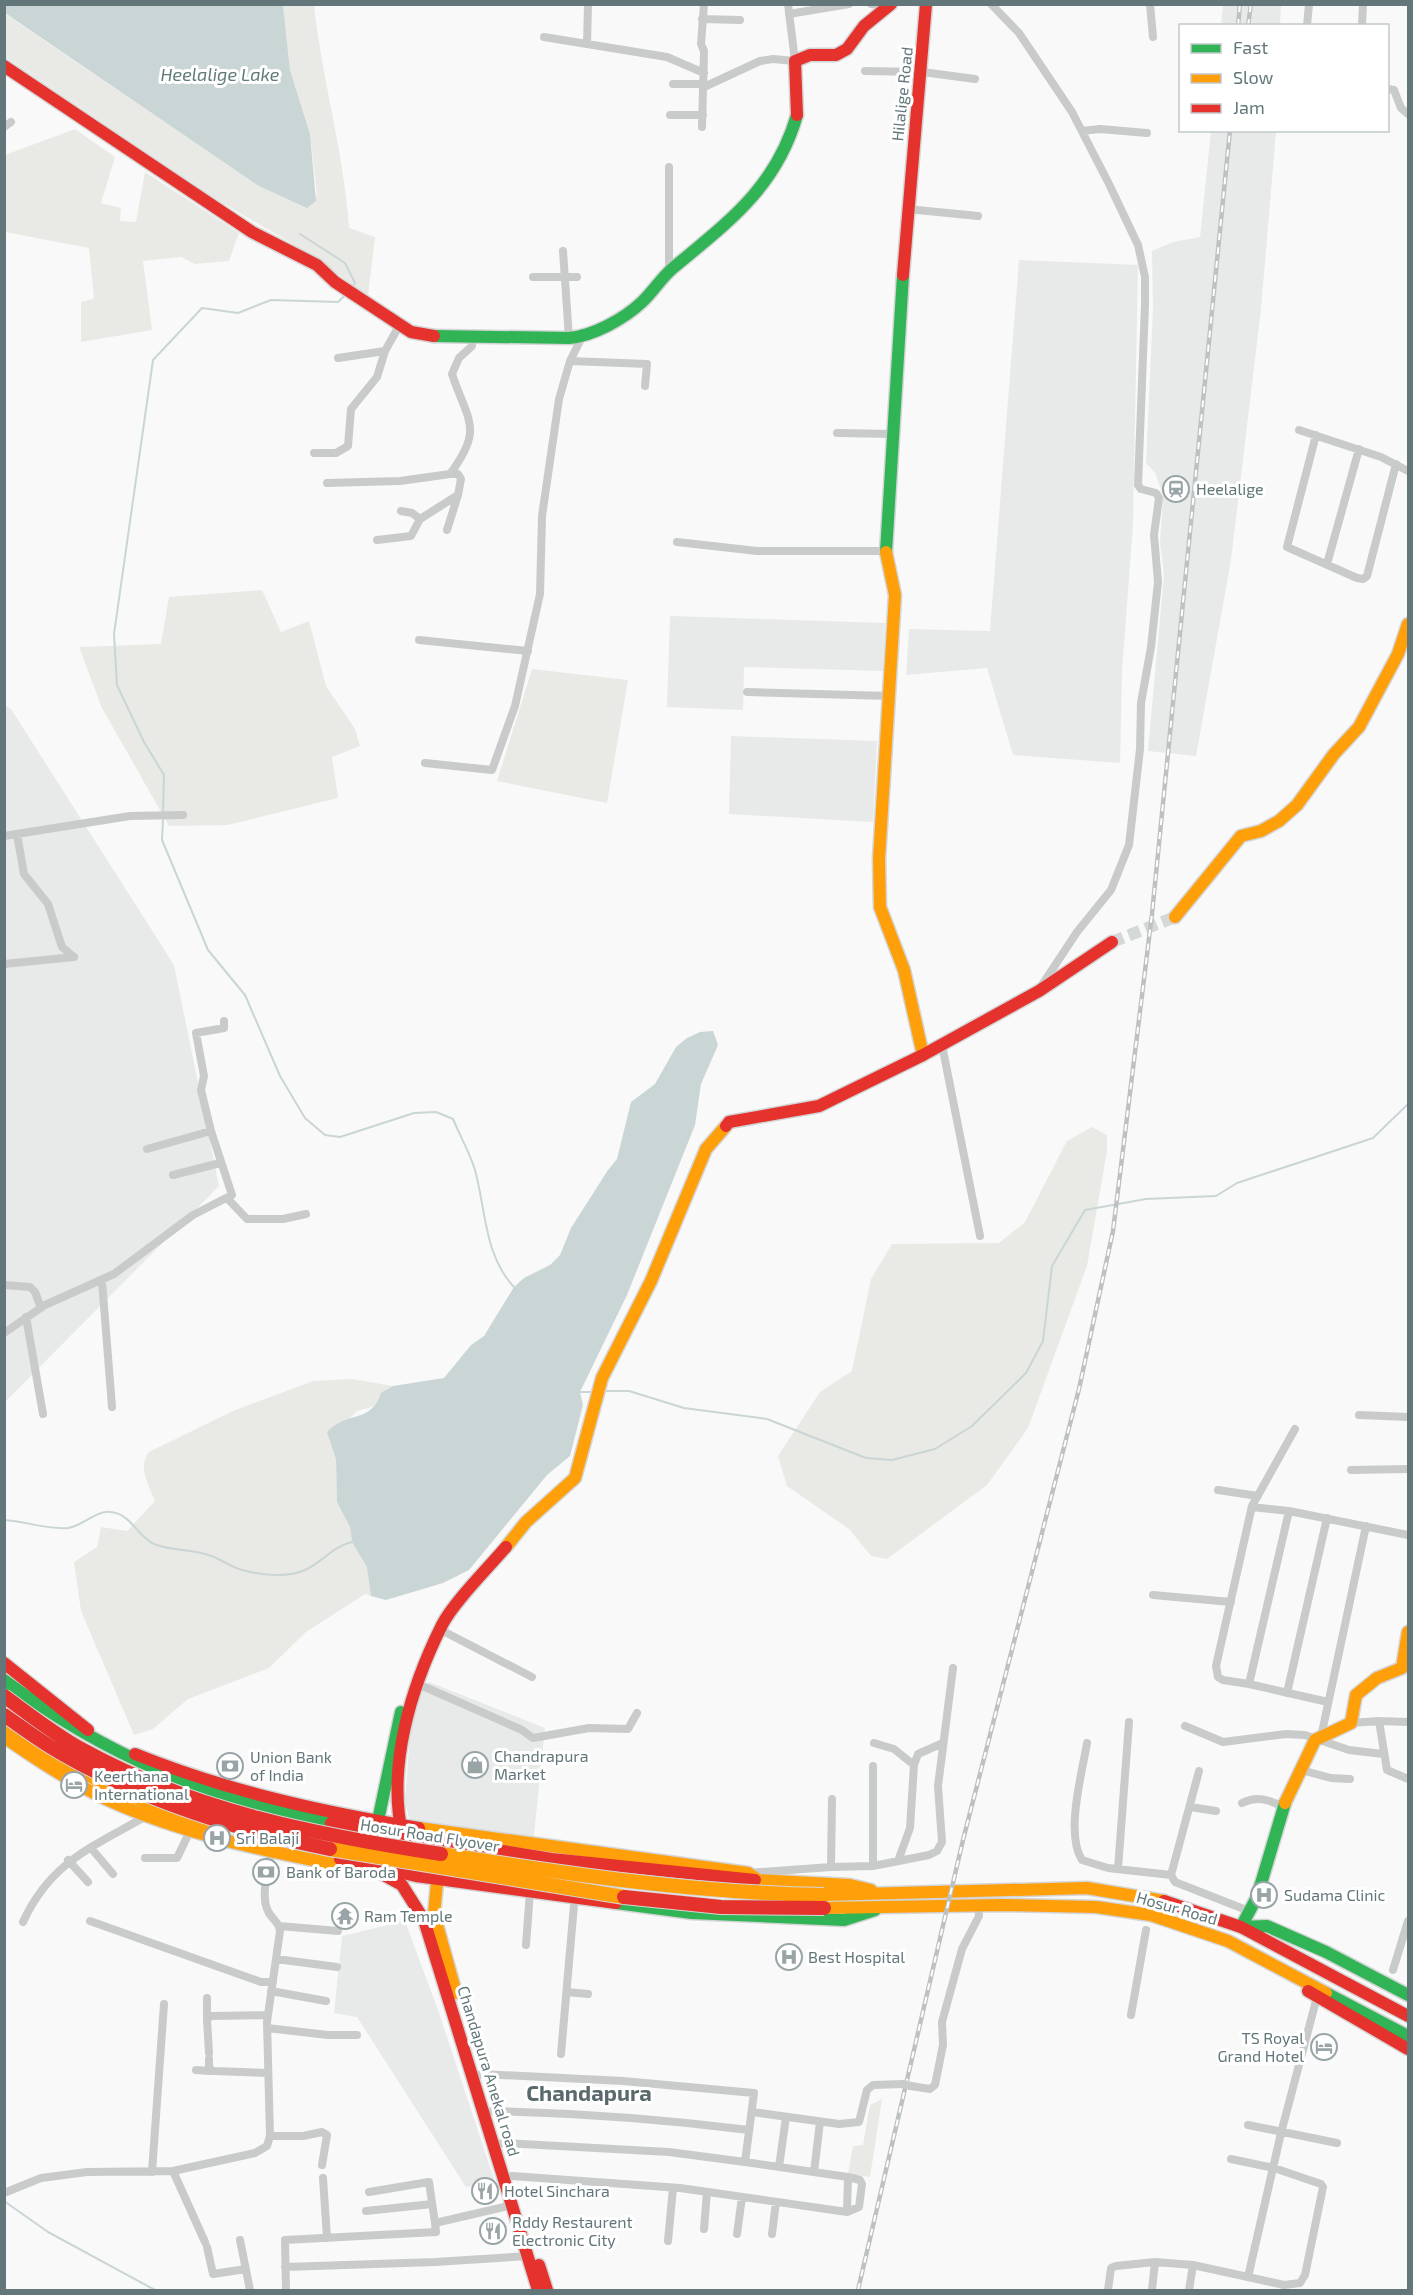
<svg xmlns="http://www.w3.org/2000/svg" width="1413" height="2295" viewBox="0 0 1413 2295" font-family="'Exo 2',sans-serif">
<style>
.built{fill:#e8e9e9}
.green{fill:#e9eae6}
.water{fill:#cad5d5}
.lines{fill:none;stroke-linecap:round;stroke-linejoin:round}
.stream{stroke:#cad5d5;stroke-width:2}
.secondary-tunnel{stroke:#d4d8d9;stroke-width:12;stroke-dasharray:12 6;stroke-linecap:butt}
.fast-casing{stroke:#d4d5d6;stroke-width:15}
.slow-casing{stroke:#d4d5d6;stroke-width:15}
.jam-casing{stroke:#d4d5d6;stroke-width:15}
.street{stroke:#c9caca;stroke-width:8}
.fast{stroke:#30b455;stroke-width:12}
.slow{stroke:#ff9f0a;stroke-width:12}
.jam{stroke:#e5322d;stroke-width:12}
.rail-casing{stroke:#bec1c2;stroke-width:4.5}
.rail{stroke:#fff;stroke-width:2;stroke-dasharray:7;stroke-linecap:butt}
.slow-bridge-casing{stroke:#d4d5d5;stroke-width:16;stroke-linecap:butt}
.jam-bridge-casing{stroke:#d4d5d5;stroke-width:16;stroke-linecap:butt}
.street-bridge{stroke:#c9caca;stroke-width:8}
.slow-bridge{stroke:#ff9f0a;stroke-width:14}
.jam-bridge{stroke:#e5322d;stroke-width:14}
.labels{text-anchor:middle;stroke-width:6;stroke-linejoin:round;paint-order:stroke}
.street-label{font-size:16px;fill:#63777a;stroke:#fff}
.poi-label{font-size:16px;fill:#63777a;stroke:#fff;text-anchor:start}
.water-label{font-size:18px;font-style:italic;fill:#627a7a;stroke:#fff}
.district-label{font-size:22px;font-weight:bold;fill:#59696c;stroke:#fff}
</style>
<rect width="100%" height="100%" fill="#f9f9f9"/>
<path class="built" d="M1223 5H1281L1280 25H1221Z
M1211 131H1276L1261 309 1231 560 1196 756 1148 751 1164 575 1160 542 1163 497 1156 474 1146 463 1153 309 1152 251 1173 242 1200 237Z
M1019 260 1138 265 1133 525 1122 671 1120 763 1013 755 987 668 906 675 909 629 990 631Z
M670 616 885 623 883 671 744 667 743 710 667 707Z
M5 705 11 709 174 965 219 1186 5 1402Z
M731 736 877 741 873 822 729 814Z
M429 1682 545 1728 533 1845 418 1826 409 1817 405 1802 411 1721 420 1692Z
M405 1921 439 2013 495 2182 466 2187 357 2017 334 2013 342 1936Z"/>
<path class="green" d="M283 5H314C322 80 344 152 349 228L375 237 368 296 310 254 216 199 5 57 4 13 257 185 317 195 310 134 290 70Z
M75 129 115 157 101 203 121 208 120 221 136 222 145 172 239 233 229 261 195 264 181 257 143 261 152 330 81 342V302L94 299 89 248 5 232V155Z
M262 590 281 632 309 621 326 686 355 729 360 746 332 757 338 798 228 825 169 826 102 708 79 647 161 644 169 597Z
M532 669 628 680 607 803 497 781Z
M1092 1127 1107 1135V1151L1087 1266 1028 1428 987 1485 887 1559 871 1556 849 1529 787 1486 778 1456 820 1392 852 1371 871 1279 892 1244 999 1243 1025 1222 1067 1141Z
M352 1379 393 1386 376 1406 357 1411 351 1417 336 1459 337 1502 350 1527 352 1542 370 1566 371 1596 365 1594 306 1632 269 1668 188 1699 153 1729 134 1735 81 1611 74 1562 97 1547 101 1527 127 1531 155 1501C149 1485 137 1467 149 1452L235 1410 313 1381Z
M882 2099 870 2177 848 2174 853 2146 863 2145 870 2105Z"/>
<path class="water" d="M4 5H283L290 70 310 134 316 201 307 208 257 185 5 13Z
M713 1031 718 1045 701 1084 695 1125 627 1295 580 1392 583 1405 570 1456 547 1475 469 1570 443 1583 386 1600 371 1596 367 1567 352 1542 350 1527 337 1502 336 1459 327 1432C348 1410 371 1424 381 1393L393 1386 444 1378 471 1345 484 1336 514 1287 524 1278 550 1265 560 1255 571 1228 608 1170 617 1159 631 1102 655 1084 676 1047 687 1038 700 1032Z"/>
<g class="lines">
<path class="stream" d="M300 234 345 263 355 283 352 287
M163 814 164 775 144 742 117 685 114 634 153 360 202 308 238 313 271 300 338 302 346 294
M163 819 162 840 208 950 245 995 280 1076 305 1118 325 1135 340 1137 414 1113 436 1112 453 1119C460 1136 470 1153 475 1170 486 1210 484 1255 514 1287
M603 1391H629L684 1408 767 1419 866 1458 892 1460 935 1449 972 1426 1026 1373 1043 1341 1052 1266 1085 1210 1146 1199 1216 1196 1237 1183 1373 1138 1408 1104
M580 1392H595
M4 1520C26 1521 46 1530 68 1528 83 1526 96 1510 111 1512 131 1514 138 1537 154 1544 172 1551 190 1549 208 1555 220 1558 230 1567 242 1570 260 1575 288 1578 305 1570 323 1562 333 1546 352 1542
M4 2201 48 2232 155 2290"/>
<path class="secondary-tunnel" d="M1112 942 1175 917"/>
<defs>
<path id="fast" d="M434 336 569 338C593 336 624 319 642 302 653 292 661 278 673 268 728 222 776 188 797 115
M886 552 903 275
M4 1680C109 1758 204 1795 331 1823
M1285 1803 1257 1897 1241 1927 1267 1926 1326 1952 1408 1995
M376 1830 401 1712
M616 1903 692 1913 844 1920 875 1910
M1326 1993 1408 2036"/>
<path id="slow" d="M886 552 895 595 879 859 880 907 904 970 923 1055
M1175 917 1241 836 1261 831 1279 821 1297 805 1334 754 1359 727 1398 654 1408 624
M506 1547 526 1522 575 1478 602 1378 651 1281 706 1149 726 1126
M4 1724C69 1771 139 1804 216 1828
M4 1737C37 1760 70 1782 106 1799 182 1834 266 1851 348 1867
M1285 1803 1315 1740 1351 1723 1356 1695 1377 1678 1402 1668 1408 1632
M419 1828 748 1873 761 1882
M438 1872 434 1914 456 1993
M755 1880 850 1885 871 1890
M824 1895 1087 1888 1164 1901
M824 1908 1001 1905 1096 1907 1151 1915 1228 1941 1326 1993"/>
<path id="jam" d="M4 66 252 232 317 265 335 282 411 332 434 336
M797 115 795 61 810 55H836L847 49 864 26 891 4
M903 275 926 4
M726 1126 729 1122 819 1106 923 1055 1039 991 1112 942
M4 1663 88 1730
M135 1754C227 1791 321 1812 419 1828
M331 1823 552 1859 755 1880
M403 1837C386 1768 411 1687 442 1625 453 1603 489 1567 506 1547
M340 1859 416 1876 616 1903
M380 1873 402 1885 424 1920 538 2290
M1164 1901 1241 1927 1408 2016
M1308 1991 1408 2049
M539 2265 547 2290"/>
</defs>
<use href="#fast" class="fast-casing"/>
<use href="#slow" class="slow-casing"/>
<use href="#jam" class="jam-casing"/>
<path class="street" d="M871 4 889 6
M991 4 1019 33 1072 112 1109 184 1138 245 1145 277V305L1138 485 1141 489 1156 493 1159 498 1154 535 1158 582 1151 647 1141 703 1140 749 1129 845 1111 890 1077 932 1040 988
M1150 4 1153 37
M789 14 849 4
M702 19 740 20
M1307 26 1309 4
M1362 26 1363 4
M544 37 667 57 704 73
M587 44 588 4
M865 71 922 72 975 79
M673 84H704
M704 87 760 61 773 59 795 61 788 4
M1388 89 1394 90 1401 108 1408 114
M670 115H703
M4 127 11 122
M702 127 704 51 701 44 704 4
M1082 131 1100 129 1147 133
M669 167V272
M907 209 978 216
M563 251 569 338
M533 277H577
M338 358 385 351
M570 361 647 364 645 386
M1299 430 1381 457 1408 471
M837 433 893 434
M1316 435 1287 547 1357 578 1363 579 1367 576 1396 464
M314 453H336L348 446 351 409 377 377 385 351 399 326
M327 483 400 481 450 474C484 428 468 422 452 374L459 358 472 346V337
M401 511 412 513 420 519
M447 530 458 495
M377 540 411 536 420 519 458 495 461 479 458 474H450
M677 542 757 551H886
M1327 564 1359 449
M419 640 528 651
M747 692 889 696
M425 763 492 770 515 706 540 594 542 516 559 399 570 361 582 337
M17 834 24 874 48 904 62 947 74 957
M4 836 130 816 183 815
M4 964 74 957
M942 1045 980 1236
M211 1131 201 1090 204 1076 196 1033 224 1028V1021
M173 1175 220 1163
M227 1198 247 1219H283L306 1214
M102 1281 112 1407
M4 1285 30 1287 35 1292 41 1308
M26 1317 43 1414
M4 1333 45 1305 114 1274 193 1215 232 1195 211 1131 147 1149
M1359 1415 1408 1417
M1295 1429 1252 1506 1216 1666 1218 1677 1223 1680 1249 1684 1328 1702
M1351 1470 1408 1469
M1218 1490 1258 1496
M1252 1507 1289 1511 1408 1535
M1153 1595 1231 1602
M441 1630 532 1677
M418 1684 522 1730 533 1738 589 1728 628 1729 637 1713
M1249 1684 1289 1511
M1287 1693 1327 1518
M1379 1721 1408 1722
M1351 1723 1379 1721 1387 1770 1408 1779
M1185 1726 1223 1742 1286 1734 1305 1735 1349 1750 1383 1754
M1321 1737 1366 1526
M874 1743 894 1749 914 1765
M1087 1743C1082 1773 1065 1834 1082 1860L1108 1868 1171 1875
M1301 1770 1331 1778 1350 1779
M1199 1771 1171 1875 1175 1882 1249 1911
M1242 1803C1257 1795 1269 1800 1283 1807
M1190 1807 1216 1811
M91 1848 113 1874
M145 1858H177L191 1829
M68 1860 88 1882
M898 1861 910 1828 914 1765 918 1754 943 1743
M873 1866 929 1855 937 1851 942 1842 938 1786 953 1668
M831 1867 873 1866V1766
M1118 1869 1129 1722
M748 1873 831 1867 832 1799
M90 1921 261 1982H273
M23 1922C51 1861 93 1847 148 1815
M279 1926 338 1931
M526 1945 530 1891
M276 1959 337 1967
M1393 1970 1408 1921
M271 1991 326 2001
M567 1992 588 1994
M1131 2015 1146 1930
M207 2020V1998
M267 2028 328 2035H357
M209 2053 207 2020 210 2016 268 2015
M561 2054 574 1905
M209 2059V2068L213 2071 268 2073
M196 2070 210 2071
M473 2078 481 2074 623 2081 754 2093 745 2162 848 2177 847 2212 680 2188 512 2176
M911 2086 930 2089 935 2085 943 2045 942 2022 962 1949 979 1916 978 1905
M492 2111C579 2113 663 2119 749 2130
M752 2112 839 2124 859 2122 867 2090 873 2085 903 2084
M1248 2125 1337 2143
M270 2136H303L322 2132 327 2135 322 2165
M502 2143 669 2152 745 2162
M1231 2159 1274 2168 1321 2184 1323 2187 1305 2275 1300 2283 1284 2285 1248 2277
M779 2167 786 2117
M173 2171 205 2242
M152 2172 164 2004
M814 2172 820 2122
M323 2178 327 2238
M369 2192 429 2182 435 2223
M4 2193 41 2178 87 2172 173 2171 255 2153 267 2146 270 2136 267 2022 280 1931C279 1921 271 1919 268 1911 260 1895 269 1868 271 1851
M366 2211 432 2204
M847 2212 859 2207 862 2184 860 2180 848 2177
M704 2229 707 2192
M737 2234 742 2197
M772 2234 776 2202
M240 2240 250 2290
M668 2241 673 2188
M207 2247 213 2274 246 2269
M285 2267 435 2262 528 2256
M286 2290 285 2240 436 2232 435 2223 513 2205
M1108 2290 1111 2268 1116 2266 1155 2262 1193 2265
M1152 2290 1155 2262
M1189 2290 1193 2265 1248 2277 1281 2133 1317 1997"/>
<use href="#fast" class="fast"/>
<use href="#slow" class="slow"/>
<use href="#jam" class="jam"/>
<defs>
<path id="rail" d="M1238 26 1240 4
M1248 26 1251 4
M858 2290 963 1840 1079 1389 1113 1231 1152 914 1230 130"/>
</defs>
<use href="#rail" class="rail-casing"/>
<use href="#rail" class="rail"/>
<defs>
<path id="slow-bridge" d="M330 1849 624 1897
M441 1854C568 1874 695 1893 824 1895"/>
<path id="jam-bridge" d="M4 1696C30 1715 55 1735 83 1750 194 1811 317 1835 441 1854
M4 1715C23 1728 41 1742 61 1753 144 1801 236 1830 330 1849
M624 1897 721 1907 824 1908"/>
</defs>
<use href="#slow-bridge" class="slow-bridge-casing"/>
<use href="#jam-bridge" class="jam-bridge-casing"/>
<path class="street-bridge" d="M903 2084 911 2086"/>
<use href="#slow-bridge" class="slow-bridge"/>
<use href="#jam-bridge" class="jam-bridge"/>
</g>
<defs>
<symbol id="station-ring" viewBox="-11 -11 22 22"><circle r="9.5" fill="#fff" stroke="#98a4a6" stroke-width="1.5"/><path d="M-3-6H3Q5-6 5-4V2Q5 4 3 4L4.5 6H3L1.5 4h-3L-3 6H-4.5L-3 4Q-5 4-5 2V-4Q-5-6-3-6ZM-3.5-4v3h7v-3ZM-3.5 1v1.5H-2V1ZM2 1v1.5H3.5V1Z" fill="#98a4a6"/></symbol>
<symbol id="shop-ring" viewBox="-11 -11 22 22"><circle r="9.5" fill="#fff" stroke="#98a4a6" stroke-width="1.5"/><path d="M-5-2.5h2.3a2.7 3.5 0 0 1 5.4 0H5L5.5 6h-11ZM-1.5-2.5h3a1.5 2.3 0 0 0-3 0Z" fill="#98a4a6"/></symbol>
<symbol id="bank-ring" viewBox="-11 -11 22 22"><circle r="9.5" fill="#fff" stroke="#98a4a6" stroke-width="1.5"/><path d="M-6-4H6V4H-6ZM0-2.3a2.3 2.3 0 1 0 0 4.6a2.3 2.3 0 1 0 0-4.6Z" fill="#98a4a6"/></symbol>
<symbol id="hotel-ring" viewBox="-11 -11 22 22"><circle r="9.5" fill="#fff" stroke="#98a4a6" stroke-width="1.5"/><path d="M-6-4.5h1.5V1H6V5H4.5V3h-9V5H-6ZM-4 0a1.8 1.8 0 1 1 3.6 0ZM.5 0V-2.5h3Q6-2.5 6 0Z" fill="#98a4a6"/></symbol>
<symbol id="hospital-ring" viewBox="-11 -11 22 22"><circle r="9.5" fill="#fff" stroke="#98a4a6" stroke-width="1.5"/><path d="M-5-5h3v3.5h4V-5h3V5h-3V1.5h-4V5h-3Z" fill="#98a4a6"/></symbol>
<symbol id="temple-ring" viewBox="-11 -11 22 22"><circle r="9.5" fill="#fff" stroke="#98a4a6" stroke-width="1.5"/><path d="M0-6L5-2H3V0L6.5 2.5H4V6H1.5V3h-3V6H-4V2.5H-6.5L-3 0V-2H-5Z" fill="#98a4a6"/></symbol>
<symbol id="restaurant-ring" viewBox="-11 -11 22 22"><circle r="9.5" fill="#fff" stroke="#98a4a6" stroke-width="1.5"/><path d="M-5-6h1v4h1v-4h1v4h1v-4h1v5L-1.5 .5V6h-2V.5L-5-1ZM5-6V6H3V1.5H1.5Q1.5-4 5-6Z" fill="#98a4a6"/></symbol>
</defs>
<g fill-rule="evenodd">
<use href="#station-ring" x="1161" y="474" width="30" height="30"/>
<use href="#shop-ring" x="460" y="1750" width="30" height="30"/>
<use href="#bank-ring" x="215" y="1751" width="30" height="30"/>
<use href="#hotel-ring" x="59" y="1770" width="30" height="30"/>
<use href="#hospital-ring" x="202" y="1823" width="30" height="30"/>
<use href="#bank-ring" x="251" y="1857" width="30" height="30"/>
<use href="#hospital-ring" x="1249" y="1880" width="30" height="30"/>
<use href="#temple-ring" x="330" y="1901" width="30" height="30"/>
<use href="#hospital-ring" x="774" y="1942" width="30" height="30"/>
<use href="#hotel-ring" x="1309" y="2032" width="30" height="30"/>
<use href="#restaurant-ring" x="470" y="2176" width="30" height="30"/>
<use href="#restaurant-ring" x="478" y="2216" width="30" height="30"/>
</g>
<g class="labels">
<g class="street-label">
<text transform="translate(902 94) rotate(-84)" y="6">Hilalige Road</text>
<text transform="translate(430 1835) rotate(9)" y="6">Hosur Road Flyover</text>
<text transform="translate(1177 1908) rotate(16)" y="6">Hosur Road</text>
<text transform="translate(489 2071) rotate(73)" y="6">Chandapura Anekal road</text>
</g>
<g class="poi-label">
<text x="1196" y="495">Heelalige</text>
<text x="494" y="1762">Chandrapura<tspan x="494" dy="18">Market</tspan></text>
<text x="250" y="1763">Union Bank<tspan x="250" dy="18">of India</tspan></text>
<text x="94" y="1782">Keerthana<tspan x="94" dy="18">International</tspan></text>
<text x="236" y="1844">Sri Balaji</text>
<text x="286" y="1878">Bank of Baroda</text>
<text x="1284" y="1901">Sudama Clinic</text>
<text x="364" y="1922">Ram Temple</text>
<text x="808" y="1963">Best Hospital</text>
<text x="1304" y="2044" text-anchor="end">TS Royal<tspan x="1304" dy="18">Grand Hotel</tspan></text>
<text x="504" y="2197">Hotel Sinchara</text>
<text x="512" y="2228">Rddy Restaurent<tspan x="512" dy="18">Electronic City</tspan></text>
</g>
<g class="water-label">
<text x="220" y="81">Heelalige Lake</text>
</g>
<g class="district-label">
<text x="589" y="2101">Chandapura</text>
</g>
</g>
<rect width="1413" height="2295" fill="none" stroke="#63777a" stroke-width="12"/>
<rect x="1179" y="24" width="210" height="108" fill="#ffffff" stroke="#c1c9ca" stroke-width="1.5"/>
<rect x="1191" y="44" width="30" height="9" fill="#30b455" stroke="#c1c9ca" stroke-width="1.5"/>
<text x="1233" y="54" font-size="18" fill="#63777a">Fast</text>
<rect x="1191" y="74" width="30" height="9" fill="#ff9f0a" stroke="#c1c9ca" stroke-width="1.5"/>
<text x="1233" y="84" font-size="18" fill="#63777a">Slow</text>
<rect x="1191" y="104" width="30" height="9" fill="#e5322d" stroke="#c1c9ca" stroke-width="1.5"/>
<text x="1233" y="114" font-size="18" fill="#63777a">Jam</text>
</svg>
